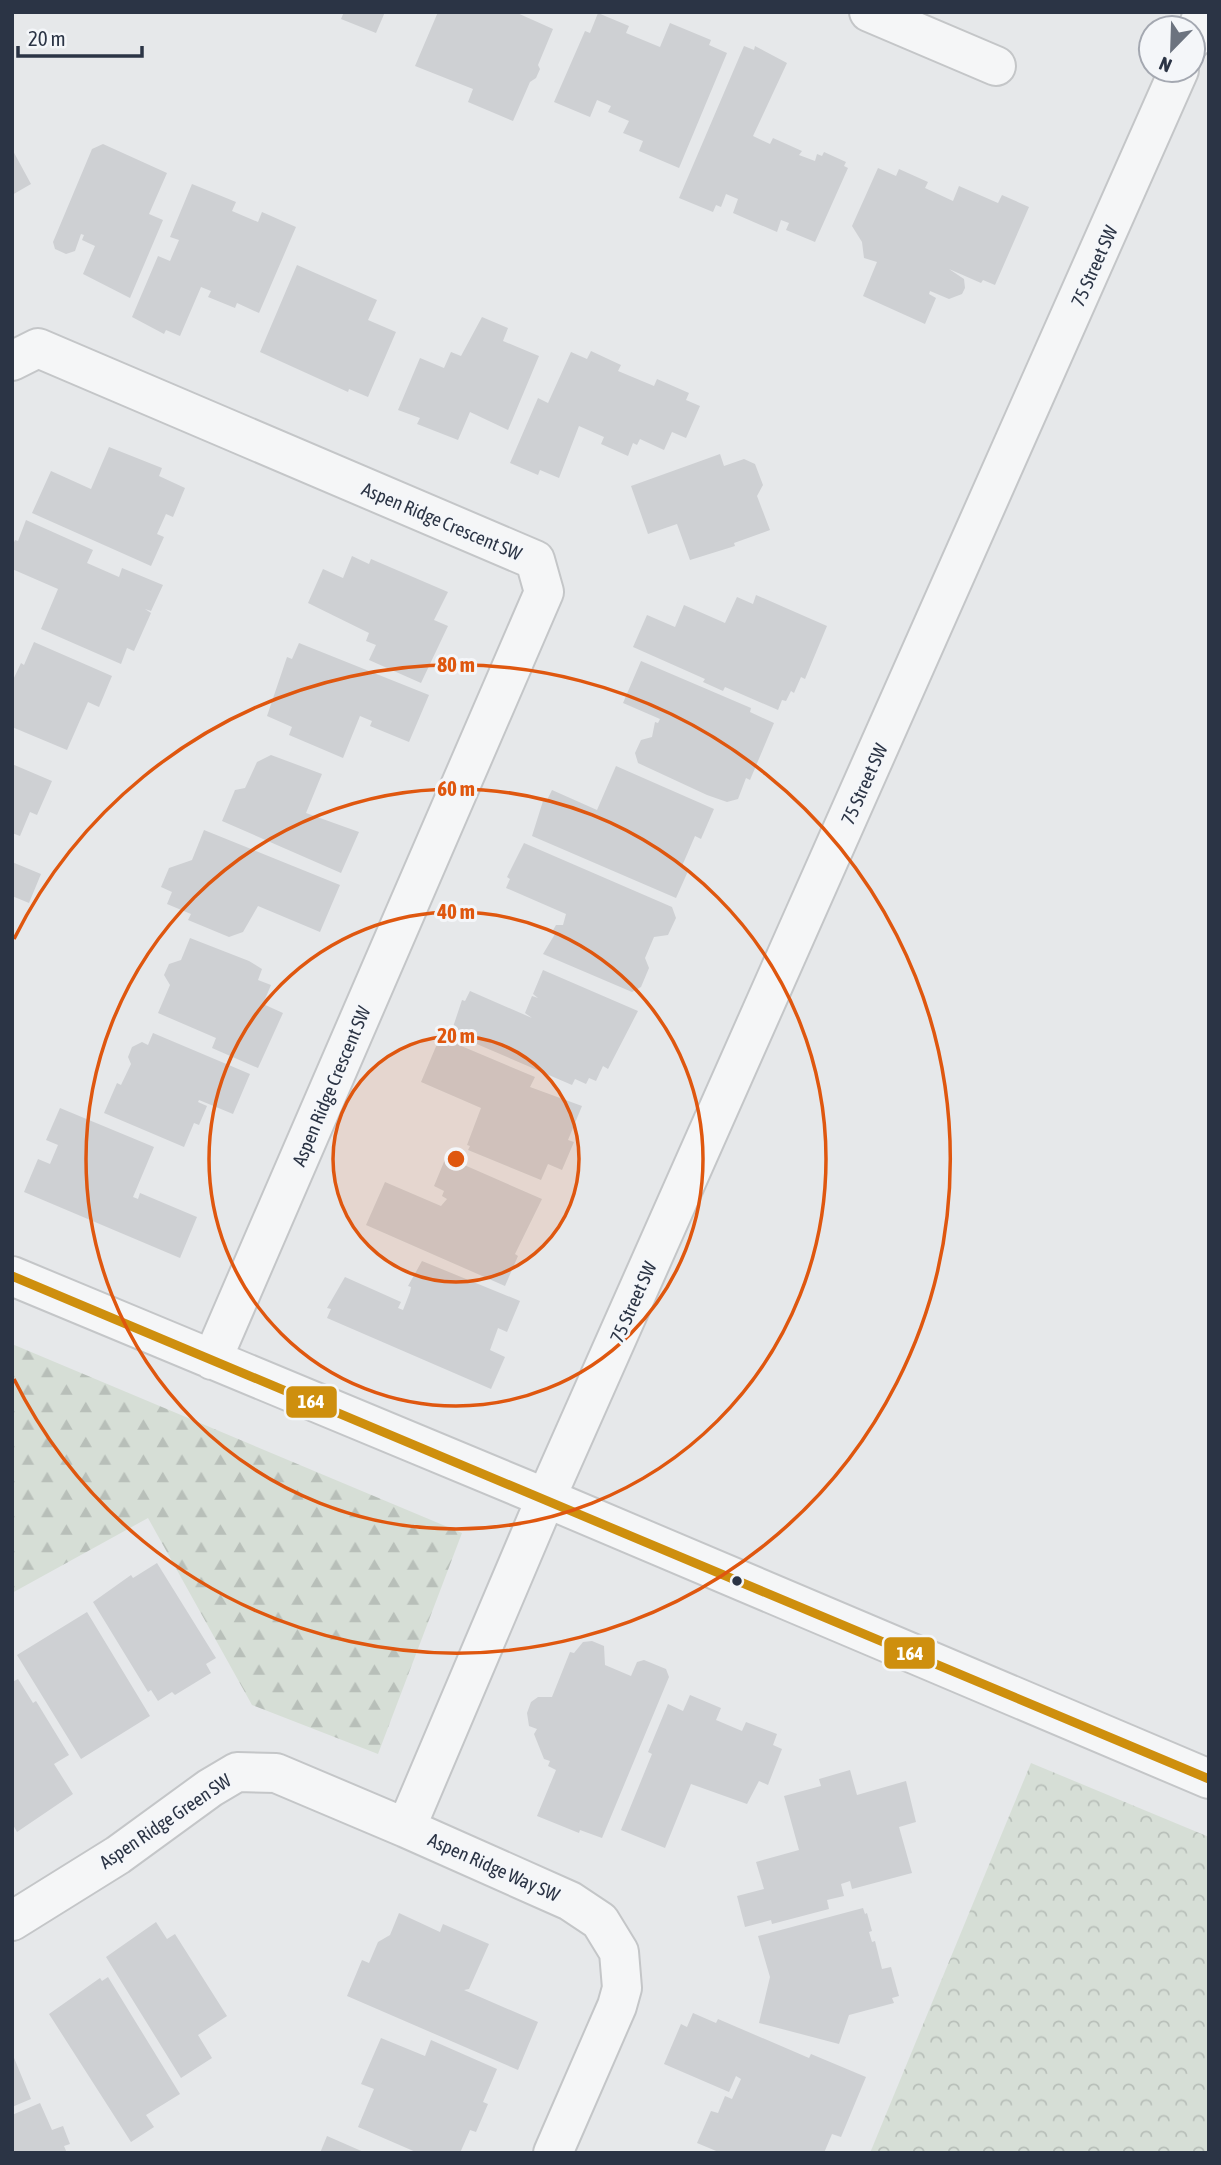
<svg xmlns="http://www.w3.org/2000/svg" width="1221" height="2165" viewBox="0 0 1221 2165" font-family="'Asap Condensed',sans-serif">
<style>
.forest{fill:url(#forest-firs)}
.park{fill:url(#park-crowns)}
.building{fill:#ced0d3}
.lines{fill:none;stroke-linecap:round;stroke-linejoin:round}
.minor-casing{stroke:#c4c6c8;stroke-width:42}
.minor{stroke:#f5f6f7;stroke-width:38}
.bus-1-casing{stroke:#f4f6f9;stroke-width:14}
.bus-1{stroke:#ce8f0e;stroke-width:9}
.ring{fill:none;stroke:#df570f;stroke-width:3.5}
.bus-dot{fill:#2b3445;stroke:#f4f6f9;stroke-width:2.5}
.labels{text-anchor:middle;stroke-width:6;stroke-linejoin:round;paint-order:stroke}
.street-label{font-size:19px;fill:#2b3445;stroke:#f4f6f9}
.centre{fill:#df570f;stroke:#f4f6f9;stroke-width:3.5}
.ring-label{font-size:21px;text-anchor:middle;font-weight:bold;fill:#df570f;stroke:#f4f6f9;stroke-width:6;stroke-linejoin:round;paint-order:stroke}
.line-badge{stroke:#f4f6f9;stroke-width:2.5}
.badge-label{font-size:19px;text-anchor:middle;font-weight:bold;fill:#fff}
</style>
<defs>
<pattern id="forest-firs" width="22" height="20" patternUnits="userSpaceOnUse" patternTransform="scale(1.75)"><rect width="22" height="20" fill="#d6ded6"/><path d="M5 1l3.5 6h-7zM16 11l3.5 6h-7z" fill="#b8bfb9"/></pattern>
<pattern id="park-crowns" width="20" height="18" patternUnits="userSpaceOnUse" patternTransform="scale(1.75)"><rect width="20" height="18" fill="#d6ded6"/><path d="M2 6a3 3 0 1 1 6 0M12 15a3 3 0 1 1 6 0" fill="none" stroke="#b8bfb9"/></pattern>
</defs>
<rect width="100%" height="100%" fill="#e6e8ea"/>
<path class="forest" d="M12 1344 462 1533 378 1754 252 1705 148 1518 12 1593Z"/>
<path class="park" d="M1031 1763 1209 1837V2153H870Z"/>
<path class="building" d="M344 12H385L376 33 341 19Z
M438 12H515L553 29 538 65 540 69 536 78 530 82 513 121 468 102 473 89 415 66Z
M598 13 629 26 626 33 660 47 670 23 711 40 709 45 727 53 679 168 639 151 643 141 623 133 629 121 608 112 611 106 597 100 590 117 554 102 585 31 590 33Z
M744 46 754 50 755 46 787 63 753 136 770 144 773 138 802 151 799 155 815 161 817 154 822 156 824 152 846 162 844 166 848 168 815 242 786 230 789 223 781 220 777 232 733 213 738 199 726 194 721 207 716 205 713 212 679 198Z
M103 144 167 173 149 214 163 220 130 298 83 274 95 246 82 240 84 235 81 234 75 251 66 254 55 249 53 242 92 149Z
M12 149 31 184 12 195Z
M878 168 896 176 899 169 928 182 925 188 953 201 959 186 998 203 1002 195 1029 207 995 285 983 280 981 283 949 269 964 279 965 288 962 294 949 299 930 291 929 294 936 298 925 324 863 296 877 262 864 258 862 242 852 226Z
M192 184 236 202 232 211 258 222 262 212 296 227 259 313 237 303 235 308 208 297 211 291 201 287 180 336 166 330 164 334 132 317 158 256 170 261 179 240 170 237Z
M297 265 377 300 368 320 396 332 368 397 349 389 348 392 260 352Z
M482 317 508 328 503 341 539 356 508 430 470 412 458 440 417 424 420 418 398 410 420 358 444 368 451 352 461 356Z
M591 351 621 365 618 371 654 386 657 379 689 393 686 400 700 406 686 438 672 432 664 450 640 439 637 445 633 443 628 456 601 444 604 437 579 426 559 478 540 470 538 475 510 463 538 398 548 403 571 352 587 359Z
M109 447 162 468 159 476 185 488 173 517 166 514 157 534 164 537 151 566 32 513 51 471 91 489Z
M720 454 724 466 744 459 755 464 763 485 757 496 770 530 734 543 735 546 690 560 677 524 648 534 631 486Z
M26 520 93 550 87 563 119 577 122 568 163 585 151 611 145 609 151 613 134 651 127 648 121 664 41 629 58 589 12 569V547L15 540 18 541Z
M352 556 369 564 371 559 448 592 434 620 448 626 421 683 369 660 376 645 366 641 369 633 308 603 323 569 343 578Z
M756 595 827 626 805 679 801 677 794 693 791 691 786 701 782 700 778 710 725 687 723 691 703 682 705 679 633 647 647 615 675 627 684 605 725 623 737 597 753 604Z
M34 642 112 676 99 707 88 702 67 750 12 727V682L21 663 24 665Z
M299 643 429 695 409 742 370 726 372 721 360 716 343 758 289 735 292 727 267 716 287 657 292 659Z
M641 661 751 708 750 712 774 723 750 780 746 778 738 799 727 802 707 795 638 763 635 753 641 740 652 737 655 722 658 723 660 719 623 703Z
M271 755 322 774 306 813 359 832 341 873 222 821 235 790 245 788 257 762Z
M12 764 52 781 37 815 30 812 20 836 12 833Z
M616 766 714 809 701 839 695 836 682 866 689 869 676 898 532 836 543 801 546 802 552 790 597 810Z
M204 830 340 885 320 932 258 906 243 932 229 937 188 920 191 914 167 904 172 892 161 887 169 868 192 860Z
M524 843 672 907 676 918 668 935 654 937 645 958 649 968 641 987 632 992 543 954 555 934 552 932 556 925H563L566 914 506 888 510 879 507 877Z
M12 862 41 874 29 903 12 896Z
M190 938 249 961 262 969 258 980 271 985 263 1004 283 1013 258 1068 212 1048 216 1038 158 1013 170 985 164 975 169 964 181 960Z
M543 970 638 1011 608 1069 603 1066 596 1081 589 1078 586 1084 575 1079 572 1085 451 1033 462 1000 465 1001 470 991 532 1018 525 1013 532 996 538 998 533 994Z
M153 1033 250 1074 233 1114 199 1100 198 1102 207 1106 199 1125 194 1123 184 1147 104 1113 117 1083 121 1085 131 1064 128 1057 132 1047 142 1042 148 1045Z
M440 1037 535 1077 530 1087 582 1106 568 1140 574 1142 562 1170 548 1164 541 1180 468 1150 470 1146 467 1145 481 1108 421 1082Z
M60 1108 154 1147 133 1197 138 1199 140 1193 197 1217 180 1258 24 1192 38 1159 50 1164 58 1145 46 1140Z
M446 1157 542 1199 515 1254 518 1256 505 1286 366 1225 385 1182 441 1206 447 1199 442 1196 444 1191 434 1186Z
M422 1261 520 1301 507 1332 498 1328 490 1350 505 1357 491 1389 327 1318 331 1309 327 1308 345 1277 401 1302 398 1308 403 1310 410 1292 411 1287 408 1286Z
M157 1563 216 1658 206 1664 211 1673 175 1695 172 1692 158 1701 151 1690 148 1692 93 1602 131 1575 133 1578Z
M87 1612 150 1716 81 1759 17 1655Z
M592 1641 604 1646 605 1665 631 1676 637 1662 644 1660 666 1669 669 1677 602 1838 580 1830 579 1833 537 1816 556 1770 548 1766 550 1761 544 1759 534 1734 537 1729 529 1726 527 1713 531 1702 538 1697H552L570 1652 574 1653 583 1642Z
M18 1679 33 1703 36 1701 69 1755 54 1764 73 1794 17 1832 12 1823V1682Z
M690 1695 721 1708 716 1720 742 1731 746 1722 777 1734 773 1745 782 1749 768 1785 759 1781 747 1804 691 1784 665 1848 621 1830 652 1754 648 1752 668 1704 683 1711Z
M850 1770 857 1795 906 1781 916 1822 899 1827 912 1873 852 1889 850 1881 841 1884 844 1896 827 1900 829 1909 772 1924 771 1920 745 1927 737 1896 764 1889 756 1862 799 1850 784 1796 821 1786 819 1779Z
M863 1908 865 1914 867 1913 872 1931 869 1932 872 1942 875 1941 882 1969 891 1967 899 1996 892 1998 894 2003 849 2015 839 2044 759 2023 770 1977 758 1936Z
M399 1913 440 1932 443 1924 489 1944 469 1989 464 1990 538 2022 518 2070 347 1996 362 1960 369 1963 378 1942 390 1935Z
M156 1922 167 1939 175 1934 227 2016 198 2035 212 2058 181 2078 106 1957Z
M108 1977 180 2094 146 2115 154 2127 131 2142 49 2014 100 1978 102 1981Z
M693 2013 716 2023 718 2019 809 2058 811 2054 866 2077 841 2137 832 2134 824 2153H721L697 2143 711 2111 718 2113 725 2096 732 2099 741 2079 736 2076 729 2092 664 2064 681 2024 687 2027Z
M381 2038 425 2056 431 2040 497 2069 483 2102 488 2104 476 2132 470 2130 460 2153H418L358 2127 374 2089 361 2084Z
M12 2053 31 2099 12 2107Z
M40 2103 52 2130 63 2126 70 2144 64 2146 67 2153H12V2115Z
M327 2136 366 2153H320Z"/>
<g class="lines">
<defs>
<path id="minor" d="M869 12 996 66
M1193 39 1204 12
M12 361 38 348 535 560 544 592 212 1360
M12 1276 546 1498 1209 1779
M12 1921 118 1855 210 1788 237 1772 276 1773 406 1828
M553 2153 617 2006 622 1988 619 1952 600 1921 570 1901 406 1828 546 1498 1179 70"/>
</defs>
<use href="#minor" class="minor-casing"/>
<use href="#minor" class="minor"/>
<defs>
<path id="bus-1" d="M12 1276 1209 1779"/>
</defs>
<use href="#bus-1" class="bus-1-casing"/>
<use href="#bus-1" class="bus-1"/>
</g>
<circle cx="456" cy="1159" r="123" fill="#df570f" fill-opacity=".12"/>
<g class="ring">
<circle cx="456" cy="1159" r="123"/>
<circle cx="456" cy="1159" r="247"/>
<circle cx="456" cy="1159" r="370"/>
<path d="M14 939A494 494 0 1 1 14 1379"/>
</g>
<circle class="bus-dot" cx="737" cy="1581" r="6"/>
<g class="labels">
<g class="street-label">
<text transform="translate(1094 266) rotate(-66)" y="7">75 Street SW</text>
<text transform="translate(442 521) rotate(23)" y="7">Aspen Ridge Crescent SW</text>
<text transform="translate(864 784) rotate(-66)" y="7">75 Street SW</text>
<text transform="translate(331 1086) rotate(-67)" y="7">Aspen Ridge Crescent SW</text>
<text transform="translate(633 1302) rotate(-66)" y="7">75 Street SW</text>
<text transform="translate(165 1821) rotate(-34)" y="7">Aspen Ridge Green SW</text>
<text transform="translate(494 1867) rotate(24)" y="7">Aspen Ridge Way SW</text>
</g>
</g>
<circle cx="456" cy="1159" r="10" class="centre"/>
<g class="ring-label">
<text x="456" y="672">80 m</text>
<text x="456" y="796">60 m</text>
<text x="456" y="919">40 m</text>
<text x="456" y="1043">20 m</text>
</g>
<g class="line-badge">
<rect x="285" y="1385" width="53" height="34" rx="7" fill="#ce8f0e"/>
<rect x="883" y="1636" width="53" height="34" rx="7" fill="#ce8f0e"/>
</g>
<g class="badge-label">
<text x="311" y="1408">164</text>
<text x="910" y="1660">164</text>
</g>
<rect width="1221" height="2165" fill="none" stroke="#2b3445" stroke-width="28"/>
<g transform="translate(1172 49) rotate(203)"><circle r="33" fill="#f4f6f9" stroke="#a4a8b1" stroke-width="2"/>
<path d="M0-5L12 26L0 18L-12 26Z" fill="#6c737f"/>
<text y="-10" font-size="19" font-weight="bold" text-anchor="middle" fill="#2b3445">N</text>
</g>
<path d="M18 46v10h124v-10" fill="none" stroke="#2b3445" stroke-width="3.5"/>
<text x="28" y="46" font-size="21" fill="#2b3445" stroke="#f4f6f9" stroke-width="5" paint-order="stroke">20 m</text>
</svg>
